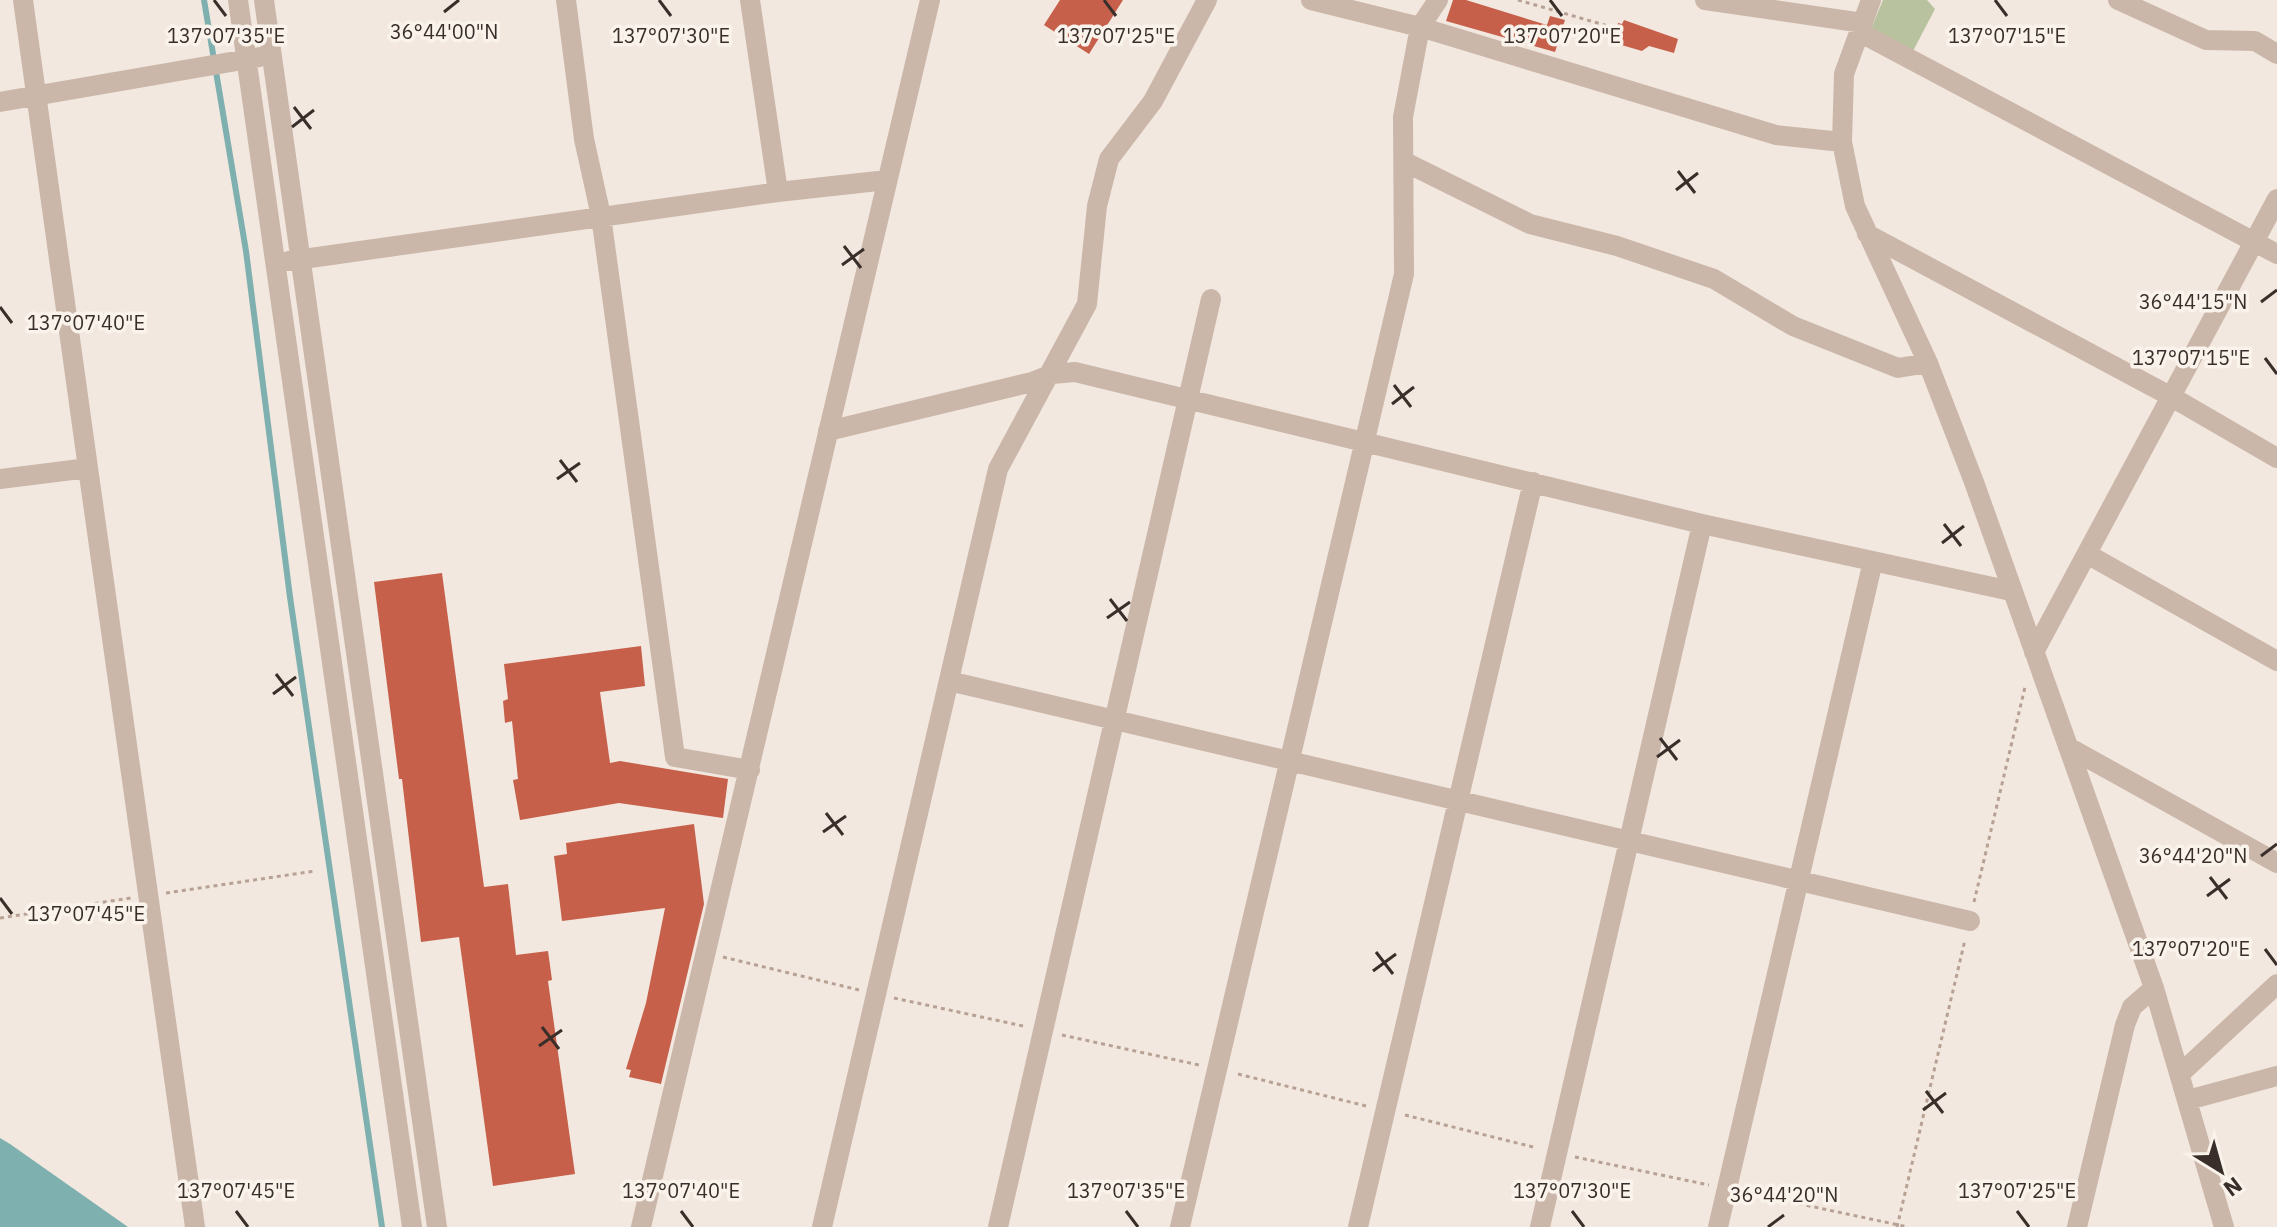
<svg xmlns="http://www.w3.org/2000/svg" width="2277" height="1227" viewBox="0 0 2277 1227" font-family="'IBM Plex Sans',sans-serif">
<style>
.green{fill:#b8c29e}
.water{fill:#7db0af}
.lines{fill:none;stroke-linecap:round;stroke-linejoin:round}
.stream{stroke:#7db0af;stroke-width:6}
.building{fill:#c6604a}
.path{stroke:#b7a194;stroke-width:3;stroke-dasharray:4 4;stroke-linecap:butt}
.minor{stroke:#cbb7aa;stroke-width:20}
.ticks{fill:none;stroke:#392e2a;stroke-width:3}
.ticks-label{font-size:20px;text-anchor:middle;fill:#392e2a;stroke:#faf3eb;stroke-width:7;stroke-linejoin:round;paint-order:stroke}
</style>
<rect width="100%" height="100%" fill="#f3e8df"/>
<path class="green" d="M1883 0H1927L1935 9 1913 51 1871 29Z"/>
<path class="water" d="M0 1138 10 1144 128 1227H0Z"/>
<g class="lines">
<path class="stream" d="M204 0 246 251 290 597 382 1227"/>
</g>
<path class="building" d="M1060 0H1123L1089 54 1044 25Z
M1453 0H1466L1547 25 1550 16 1565 20 1555 52 1446 21Z
M1624 20 1678 39 1674 53 1649 46 1642 51 1618 44 1619 39 1614 38 1618 23 1622 24Z
M442 573 484 887 508 884 516 955 548 951 552 980 548 981 575 1174 493 1186 459 937 421 942 402 779H399L374 582Z
M641 646 645 686 600 692 610 763 620 761 728 779 723 818 619 803 520 820 513 780 518 779 512 721 505 723 503 701 508 699 504 664Z
M694 824 704 904 661 1084 629 1077 631 1070 626 1069 646 1003 665 908 562 921 554 856 567 854 566 843Z"/>
<g class="lines">
<path class="path" d="M1518 0 1608 26
M166 893 315 871
M1974 902 2025 687
M0 918 131 898
M723 957 859 990
M894 998 1023 1026
M1062 1035 1199 1065
M1238 1074 1366 1106
M1405 1115 1537 1148
M1575 1157 1709 1185
M1744 1192 1908 1227
M1897 1227 1965 940"/>
<path class="minor" d="M238 0 412 1227
M264 0 437 1227
M566 0 584 139 601 216 675 757 750 770
M750 0 778 192
M1311 0 1420 27 1776 135 1842 142
M1705 0 1863 23
M1871 0 1844 74 1842 142 1855 206 1928 363 1974 482 2154 988 2224 1227
M2118 0 2206 40 2255 41 2277 54
M1859 32 2277 254
M0 102 260 57
M1405 162 1530 224 1617 246 1714 279 1793 326 1898 368 1928 363
M1867 234 2170 396 2277 458
M289 261 778 192 887 180
M828 431 1032 382 1052 374 1075 372 1702 524 2011 591
M88 468 195 1227
M0 479 88 468 23 0
M2087 554 2277 661
M2034 652 2277 199
M949 681 1970 921
M2068 747 2277 863
M2181 1073 2277 984
M2188 1100 2277 1076
M641 1227 930 0
M822 1227 998 469 1087 304 1097 206 1109 159 1153 101 1207 0
M998 1227 1211 299
M1180 1227 1404 274 1403 117 1420 27 1438 0
M1358 1227 1533 482
M1540 1227 1702 524
M1718 1227 1873 561
M2077 1227 2125 1025 2132 1007 2154 988"/>
</g>
<path class="ticks" d="M214 0 226 16M659 0 671 16M1104 0 1116 16M1550 0 1562 16M1995 0 2007 16M444 12 459 0M294 107 311 129M292 127 314 110M1678 171 1695 193M1676 190 1698 173M844 246 861 268M842 265 864 249M2261 302 2277 290M0 307 12 323M2265 358 2277 374M1394 385 1411 407M1392 404 1414 387M560 460 577 482M557 479 580 463M1944 524 1961 546M1942 543 1964 526M1110 599 1127 621M1107 618 1130 602M276 674 293 696M273 694 296 677M1660 738 1677 760M1657 757 1680 740M826 813 843 835M823 832 846 816M2261 856 2277 844M2210 877 2227 899M2207 896 2230 879M0 898 12 914M2265 949 2277 965M1376 952 1393 974M1373 971 1396 954M542 1027 559 1049M539 1046 562 1030M1926 1091 1943 1113M1923 1110 1946 1093M236 1211 248 1227M681 1211 693 1227M1126 1211 1138 1227M1572 1211 1584 1227M2017 1211 2029 1227M1768 1227 1784 1215"/>
<g class="ticks-label">
<text x="444" y="39">36°44'00"N</text>
<text x="226" y="43">137°07'35"E</text>
<text x="671" y="43">137°07'30"E</text>
<text x="1116" y="43">137°07'25"E</text>
<text x="1562" y="43">137°07'20"E</text>
<text x="2007" y="43">137°07'15"E</text>
<text x="2193" y="309">36°44'15"N</text>
<text x="86" y="330">137°07'40"E</text>
<text x="2191" y="365">137°07'15"E</text>
<text x="2193" y="863">36°44'20"N</text>
<text x="86" y="921">137°07'45"E</text>
<text x="2191" y="956">137°07'20"E</text>
<text x="236" y="1198">137°07'45"E</text>
<text x="681" y="1198">137°07'40"E</text>
<text x="1126" y="1198">137°07'35"E</text>
<text x="1572" y="1198">137°07'30"E</text>
<text x="2017" y="1198">137°07'25"E</text>
<text x="1784" y="1202">36°44'20"N</text>
</g>
<g transform="translate(2221 1171) rotate(143)" stroke="#faf3eb" stroke-width="6" paint-order="stroke">
<path d="M0-6L14 30L0 20L-14 30Z" fill="#392e2a"/>
<text y="-12" font-size="22" font-weight="bold" text-anchor="middle" fill="#392e2a">N</text>
</g>
</svg>
